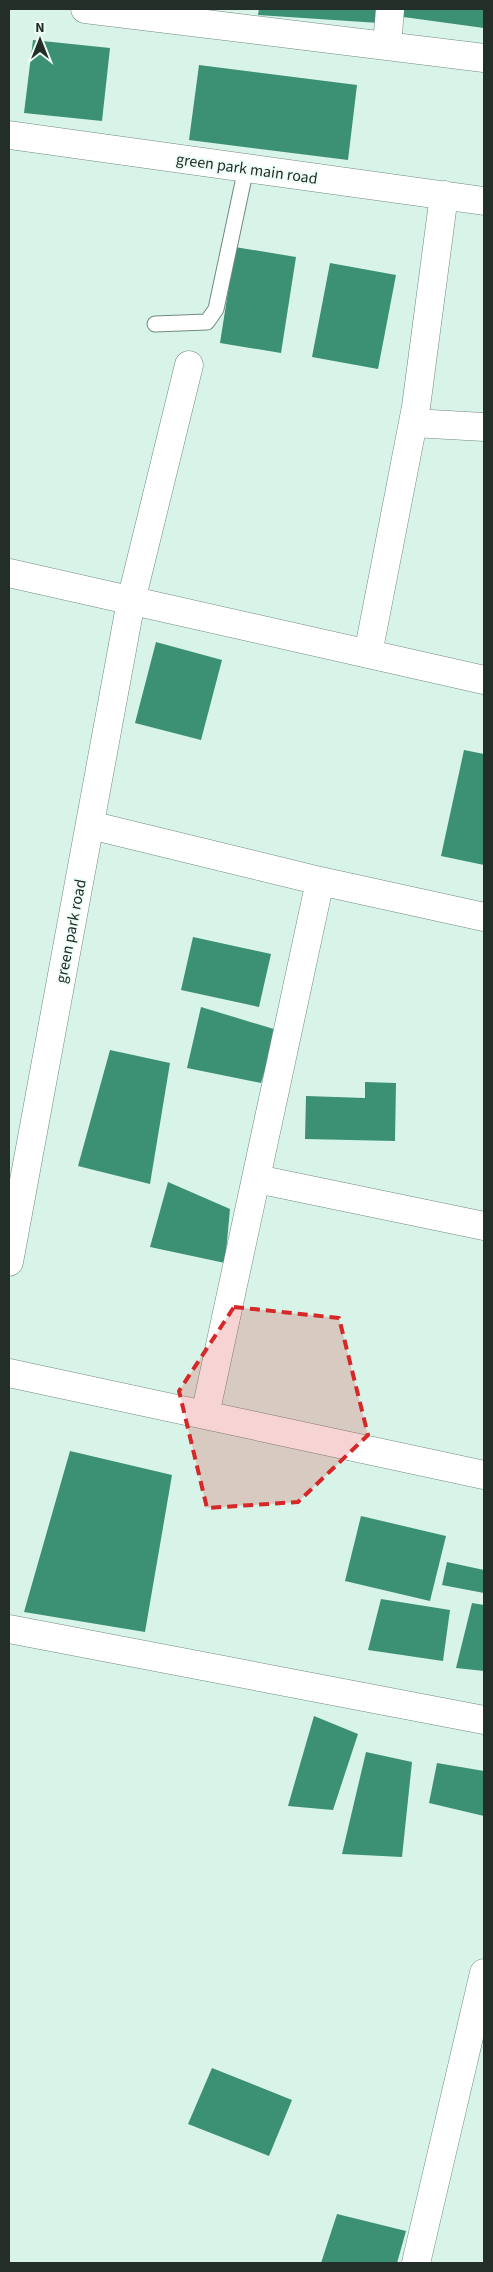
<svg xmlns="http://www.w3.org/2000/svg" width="493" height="2272" viewBox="0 0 493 2272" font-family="'Source Sans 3',sans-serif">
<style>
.building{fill:#3c9073}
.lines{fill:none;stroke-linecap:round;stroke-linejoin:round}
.lane-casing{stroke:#708a7f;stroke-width:17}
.street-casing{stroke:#708a7f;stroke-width:29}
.lane{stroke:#fff;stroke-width:15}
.street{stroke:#fff;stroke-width:28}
.marked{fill:#d62828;fill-opacity:0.2;stroke:#d62828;stroke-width:4;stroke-dasharray:10 6;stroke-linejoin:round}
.labels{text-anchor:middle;stroke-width:4;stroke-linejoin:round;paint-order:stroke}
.street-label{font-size:16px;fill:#232e29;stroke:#eefef7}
</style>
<rect width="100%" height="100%" fill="#d8f4e8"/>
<path class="building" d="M259 9H380L379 23 258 15Z
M397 9H484V28L396 16Z
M33 40 110 48 102 121 24 113Z
M199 65 357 85 348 160 189 140Z
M235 247 296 257 281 353 220 343Z
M330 263 396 275 378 369 312 357Z
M156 642 222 660 201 740 135 723Z
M464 750 484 754V865L441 856Z
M193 937 271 954 259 1007 181 990Z
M201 1007 277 1030 261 1083 187 1068Z
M110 1050 170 1063 150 1184 78 1166Z
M365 1082 396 1083 395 1141 305 1139 306 1096 365 1098Z
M168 1182 230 1209 225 1263 150 1247Z
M70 1451 172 1475 145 1632 24 1612Z
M361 1516 446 1536 430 1601 345 1581Z
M447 1562 484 1570V1593L442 1585Z
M381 1599 450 1610 443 1661 368 1650Z
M472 1603 484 1605V1671L456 1668Z
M314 1716 358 1734 333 1810 288 1806Z
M366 1752 412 1762 402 1857 342 1854Z
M437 1763 484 1771V1816L429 1803Z
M212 2068 292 2100 269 2156 188 2124Z
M337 2214 406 2231 397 2263H321Z"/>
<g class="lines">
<defs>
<path id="lane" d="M155 324 207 322 216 309 246 168"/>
<path id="street" d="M85 9 484 58
M387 46 390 9
M9 135 484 201
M413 423 484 427
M9 573 484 680
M368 654 416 407 444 195
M90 825 320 881 484 917
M257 1179 484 1226
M9 1262 131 601 189 365
M9 1373 484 1475
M205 1415 320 881
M9 1629 484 1720
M416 2263 484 1973"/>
</defs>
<use href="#lane" class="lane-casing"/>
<use href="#street" class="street-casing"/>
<use href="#lane" class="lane"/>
<use href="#street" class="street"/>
</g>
<path class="marked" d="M234 1307 339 1318 368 1435 298 1502 207 1508 179 1391Z"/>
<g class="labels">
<g class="street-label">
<text transform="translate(247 168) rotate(8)" y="6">green park main road</text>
<text transform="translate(70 931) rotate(-79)" y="6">green park road</text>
</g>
</g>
<rect width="493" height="2272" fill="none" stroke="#232e29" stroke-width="20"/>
<g transform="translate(40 40)" stroke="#eefef7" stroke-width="4" paint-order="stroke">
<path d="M0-4L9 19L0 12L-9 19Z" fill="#232e29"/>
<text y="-8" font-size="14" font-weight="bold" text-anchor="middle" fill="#232e29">N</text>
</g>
</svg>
